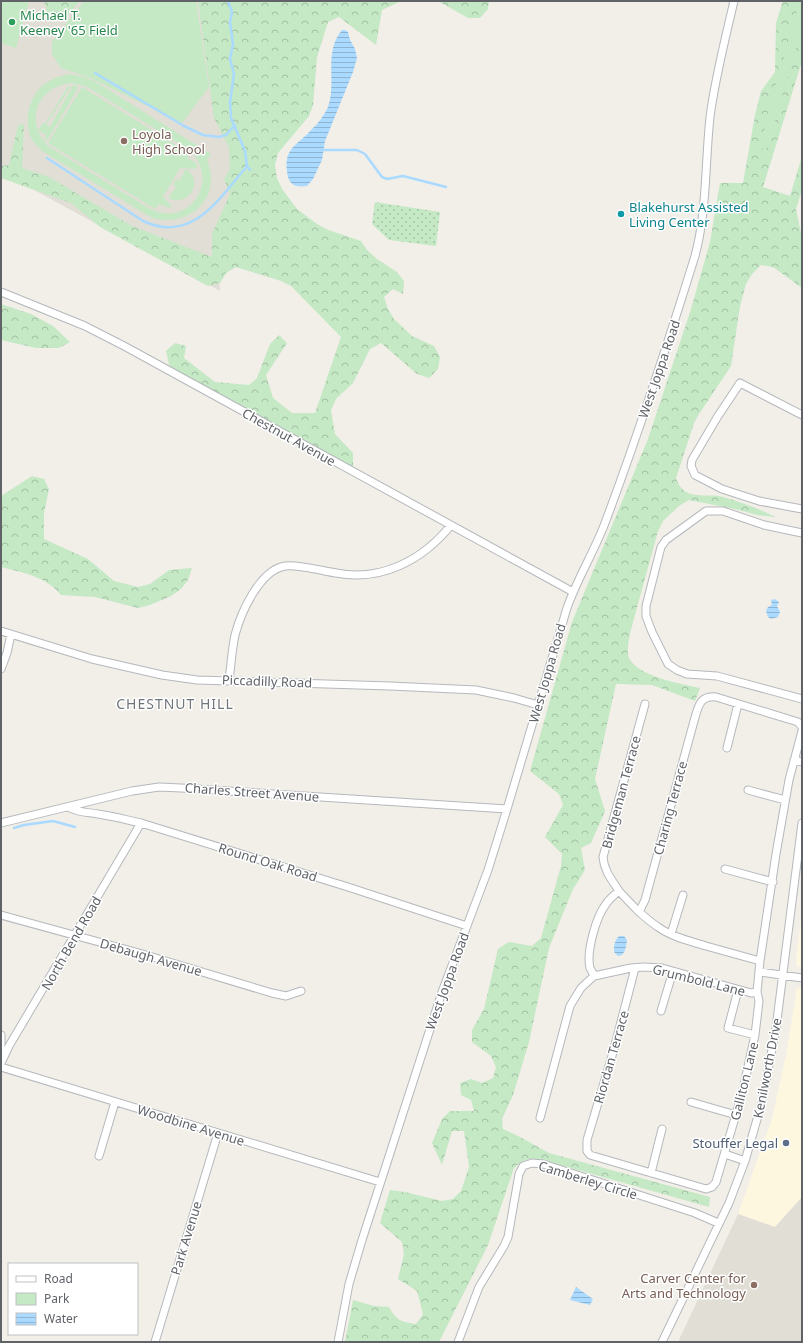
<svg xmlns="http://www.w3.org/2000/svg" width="803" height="1343" viewBox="0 0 803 1343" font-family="'Noto Sans',sans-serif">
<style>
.commercial{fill:#fef7e0}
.education{fill:#e1ded6}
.forest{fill:url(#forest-crowns)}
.park{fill:#c5e8c5;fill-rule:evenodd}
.garden{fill:url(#garden-dots)}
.water{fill:url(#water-rules)}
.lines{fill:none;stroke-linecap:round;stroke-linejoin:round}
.stream{stroke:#aadaff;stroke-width:2.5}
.minor-casing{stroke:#b5b8bc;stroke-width:9}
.minor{stroke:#fff;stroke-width:7}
.leisure-dot{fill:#2e9e5b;stroke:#fff;stroke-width:1.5}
.education-dot{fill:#8d6e63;stroke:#fff;stroke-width:1.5}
.culture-dot{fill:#0f9aa8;stroke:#fff;stroke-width:1.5}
.service-dot{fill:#5c6f8a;stroke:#fff;stroke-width:1.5}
.labels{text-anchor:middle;stroke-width:3;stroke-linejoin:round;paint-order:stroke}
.leisure-label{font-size:13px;fill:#27864d;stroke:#fff;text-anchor:start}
.education-label{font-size:13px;fill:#785e54;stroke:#fff;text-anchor:start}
.culture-label{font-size:13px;fill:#0d838f;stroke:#fff;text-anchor:start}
.street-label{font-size:13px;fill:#5f6368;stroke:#fff}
.service-label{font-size:13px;fill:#4e5e75;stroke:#fff;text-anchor:end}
.neighbourhood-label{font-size:14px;letter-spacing:1px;fill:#70757a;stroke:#fff}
</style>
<defs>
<pattern id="forest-crowns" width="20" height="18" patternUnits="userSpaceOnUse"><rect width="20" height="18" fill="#c5e8c5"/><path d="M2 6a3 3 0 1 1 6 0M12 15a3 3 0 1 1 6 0" fill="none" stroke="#a3c0a4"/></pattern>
<pattern id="garden-dots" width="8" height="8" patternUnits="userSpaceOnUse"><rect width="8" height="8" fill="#c5e8c5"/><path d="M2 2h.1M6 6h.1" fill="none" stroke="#a3c0a4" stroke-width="1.8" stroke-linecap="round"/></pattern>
<pattern id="water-rules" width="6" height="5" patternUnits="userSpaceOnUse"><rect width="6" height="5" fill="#aadaff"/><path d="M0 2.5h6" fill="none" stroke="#8eb4d2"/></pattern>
</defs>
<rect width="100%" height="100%" fill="#f1efe8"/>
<path class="commercial" d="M802 911V967H798L796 963Z
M797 988 802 989V1197L775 1227 738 1214 772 1119 786 1055Z"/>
<path class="education" d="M1 1H236L254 171 216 239 220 291 1 172Z
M802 1197V1342H678L738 1214 775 1227Z"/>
<path class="forest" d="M44 1H80L66 17 54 21 47 12Z
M198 1H401L382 10 376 45 339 17 328 22 317 57 313 105 309 116 278 153 275 165 277 178 282 189 297 209 317 224 328 230 361 241 367 250 377 259 397 272 404 281 403 294 393 289 384 297 388 309 394 319 412 336 434 346 440 357 438 369 429 378 417 374 381 343 370 349 353 383 336 399 331 410 335 434 353 453V468L170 369 166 351 175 343 186 346 184 358 215 382 249 385 257 378 270 344 279 335 287 343 266 375 273 398 292 413H315L341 337 291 286 281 281 236 267 226 273 220 283 208 286 100 227 71 203 1 178V166L9 165 18 125 24 124 22 168 49 177 132 226 212 257V234L230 194 224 179 230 169 229 147 214 118Z
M438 1H489L488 9 480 18H468Z
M783 1H802V61L763 187 790 196 802 156V190L796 209 802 238V288L773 267 761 265 752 274 746 284 740 306 731 366 699 414 694 423 676 478C684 503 706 492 723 497 741 502 760 509 775 517L757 515 735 509 689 500 679 506 663 521 658 531 630 633C629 640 627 648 628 655 633 676 682 684 700 688L695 701 652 685 616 684 595 779 605 811 591 843 581 848 585 870 573 889 549 948 529 1042 513 1095 502 1119 503 1129 520 1137 549 1153 710 1197 709 1207 546 1161C530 1158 526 1157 514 1168L488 1245 439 1342H345L353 1300 374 1306 389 1307C396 1320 401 1322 416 1324L423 1314 417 1291 398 1279 404 1254 402 1242 380 1223 390 1190 405 1192 442 1201 453 1199 461 1191 469 1167 464 1131H452L442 1165 432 1143 442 1119 450 1111H474L471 1100 461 1095 460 1083 471 1079 482 1083 493 1078 496 1067 491 1056 472 1042V1030L484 1009 498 949 509 942 532 946 541 938 561 866 562 854 545 837 563 805 559 794 530 771 572 622 648 439 691 309 710 242 720 183H743L755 115 761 91 775 72 776 23Z
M1 304 31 314 53 326 70 342 59 348H36L1 340Z
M32 476 44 479 49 489 44 513V539L88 559 114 581 138 587 150 584 169 570 192 568 188 580 181 589 171 596 150 605 138 608 95 597 61 595C45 576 24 573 1 567V496Z"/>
<path class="park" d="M1 1H29L16 48 1 43Z
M84 1H196L209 87 182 123 90 78 61 68 52 54V42Z
M800 1H802V28L766 151 762 152 766 119Z
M70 74 84 77 96 82 211 154 207 160C223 198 189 228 152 218L55 159C45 153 35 147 30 136 28 129 27 121 28 114 32 90 47 78 70 74ZM71 83 82 85 89 88 191 151C221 185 186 230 147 207L48 146C24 121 37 87 71 83Z
M74 84 78 88 48 139H47L45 141 44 140 46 136 45 134 38 130 43 123 45 124 69 85 71 86 46 125 50 127Z
M82 87 189 153 187 158 195 162 197 165V168L195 169 180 168 163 197 172 206 170 208 159 204 155 209 48 143Z
M186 169C205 182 188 208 168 198L176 187 173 185 176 179 179 181Z"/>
<path class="garden" d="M375 202 440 212 436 246 389 240 372 224Z"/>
<path class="water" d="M342 30H345L348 32 350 40 355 49 357 58 353 72 325 141 322 160 313 179 307 186C298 187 291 187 288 177 282 148 296 147 312 129 319 123 324 115 328 107 337 83 323 52 342 30Z
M775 599 779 602 777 606 780 612 778 617 771 619 768 617 766 611 768 607 772 605 771 600Z
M619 936H624L627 940C626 947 625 956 618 956L614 952C614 946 614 941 619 936Z
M576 1287 593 1299 590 1305 570 1300Z"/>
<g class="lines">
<path class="stream" d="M228 1 232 12 230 22 233 44 230 59 234 74 230 102 231 118 245 151 247 166 250 170
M95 73 184 126 203 135 219 137 226 135 235 125
M324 150H357L365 154 382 177 387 179 403 176 446 187
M47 158 143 221C192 244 219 199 247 166
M14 828 24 825 53 821 75 827"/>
<defs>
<path id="minor" d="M1 292 85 326 126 347 573 592
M802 415 740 383 718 416 692 460 691 466 695 475 722 489 759 501 802 509
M802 533 764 525 723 511H706L666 540 661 547 646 606V616L652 632 668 664 677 670 687 674 717 676 802 699
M1 631 92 659 162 675 197 680 390 686 476 690 514 698 538 705
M1 669 7 653 11 634
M229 680C231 665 232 649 235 635 241 612 260 570 285 566 297 564 323 571 336 573 381 582 423 560 451 525
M727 748 738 704
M794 760 802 762
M748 790 785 800
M68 807C80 813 86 812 98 814 113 816 127 820 141 823L348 887 467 926
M1 823 132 791 159 787 181 788 507 809
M725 869 773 882
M619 891C631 904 643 917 658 927 672 937 690 941 706 946 724 951 742 956 760 961
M639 912 645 900 694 721C698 708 699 695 716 697L798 722 802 727
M1 915 139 953 272 993 286 996 301 991
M671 934 683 895
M635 968 614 1049 587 1140V1151L590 1155 706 1189 712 1187 716 1182 742 1094 755 1035 759 1001 757 992 760 961 776 854 789 780 802 731
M760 972 802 978
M594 976C593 973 591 970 590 968 586 952 596 917 606 904 609 899 614 895 619 891 612 880 604 871 603 857L645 704
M738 990 728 1028 755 1035
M661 1011 673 971
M1 1035V1049
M1 1063 9 1046 141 823
M1 1067 380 1182
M691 1102 736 1115
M540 1118 570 1006 581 988 594 976 631 968 644 967 662 968 751 993 757 992
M725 1154 745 1161
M99 1156 115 1102
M651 1173 662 1129
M155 1342 218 1133
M338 1342 349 1284 362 1240 442 992 488 870 507 809 567 608C577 579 594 552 605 523 638 435 667 346 695 256 707 211 705 164 710 117 715 78 725 40 734 1
M458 1342 479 1287 504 1246 508 1237 519 1174 523 1166 532 1163 543 1164 695 1213 718 1223
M662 1342 729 1203 745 1161 762 1102 770 1060 776 1028 802 823"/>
</defs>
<use href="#minor" class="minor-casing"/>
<use href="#minor" class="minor"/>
</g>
<circle class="leisure-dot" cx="12" cy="22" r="4"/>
<g class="education-dot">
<circle cx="124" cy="141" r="4"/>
<circle cx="754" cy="1285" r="4"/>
</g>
<circle class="culture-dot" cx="621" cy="214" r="4"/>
<circle class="service-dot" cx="786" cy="1143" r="4"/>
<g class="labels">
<g class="leisure-label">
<text x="20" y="20">Michael T.<tspan x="20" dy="15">Keeney '65 Field</tspan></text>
</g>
<g class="education-label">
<text x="132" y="139">Loyola<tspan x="132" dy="15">High School</tspan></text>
<text x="746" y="1283" text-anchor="end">Carver Center for<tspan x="746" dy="15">Arts and Technology</tspan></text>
</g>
<g class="culture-label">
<text x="629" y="212">Blakehurst Assisted<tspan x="629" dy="15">Living Center</tspan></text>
</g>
<g class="street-label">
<text transform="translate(659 369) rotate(-71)" y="5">West Joppa Road</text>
<text transform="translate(289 437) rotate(29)" y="5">Chestnut Avenue</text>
<text transform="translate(547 673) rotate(-74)" y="5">West Joppa Road</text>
<text transform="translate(267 681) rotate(2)" y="5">Piccadilly Road</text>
<text transform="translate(252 792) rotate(4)" y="5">Charles Street Avenue</text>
<text transform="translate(621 792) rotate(-75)" y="5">Bridgeman Terrace</text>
<text transform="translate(670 808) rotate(-75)" y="5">Charing Terrace</text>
<text transform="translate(268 862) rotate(17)" y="5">Round Oak Road</text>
<text transform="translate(71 943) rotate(-60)" y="5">North Bend Road</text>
<text transform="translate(151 957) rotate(16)" y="5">Debaugh Avenue</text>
<text transform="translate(699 980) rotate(14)" y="5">Grumbold Lane</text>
<text transform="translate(447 981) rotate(-70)" y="5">West Joppa Road</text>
<text transform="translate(611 1057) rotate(-74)" y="5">Riordan Terrace</text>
<text transform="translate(767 1068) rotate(-79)" y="5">Kenilworth Drive</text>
<text transform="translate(744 1081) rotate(-76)" y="5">Galliton Lane</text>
<text transform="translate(191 1125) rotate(17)" y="5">Woodbine Avenue</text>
<text transform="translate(588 1180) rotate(17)" y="5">Camberley Circle</text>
<text transform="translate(186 1238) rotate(-73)" y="5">Park Avenue</text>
</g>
<g class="service-label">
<text x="778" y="1148">Stouffer Legal</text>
</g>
<g class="neighbourhood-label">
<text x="175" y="709">CHESTNUT HILL</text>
</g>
</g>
<rect width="803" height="1343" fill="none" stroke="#5f6368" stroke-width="4"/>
<rect x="8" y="1263" width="130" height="72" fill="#ffffff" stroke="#bfc1c3"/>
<rect x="16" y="1276" width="20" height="6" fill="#ffffff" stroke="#bfc1c3"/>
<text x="44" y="1283" font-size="12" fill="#5f6368">Road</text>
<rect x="16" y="1293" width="20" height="12" fill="#c5e8c5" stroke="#bfc1c3"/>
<text x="44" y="1303" font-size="12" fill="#5f6368">Park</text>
<rect x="16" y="1313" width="20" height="12" fill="url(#water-rules)" stroke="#bfc1c3"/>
<text x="44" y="1323" font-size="12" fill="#5f6368">Water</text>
</svg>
